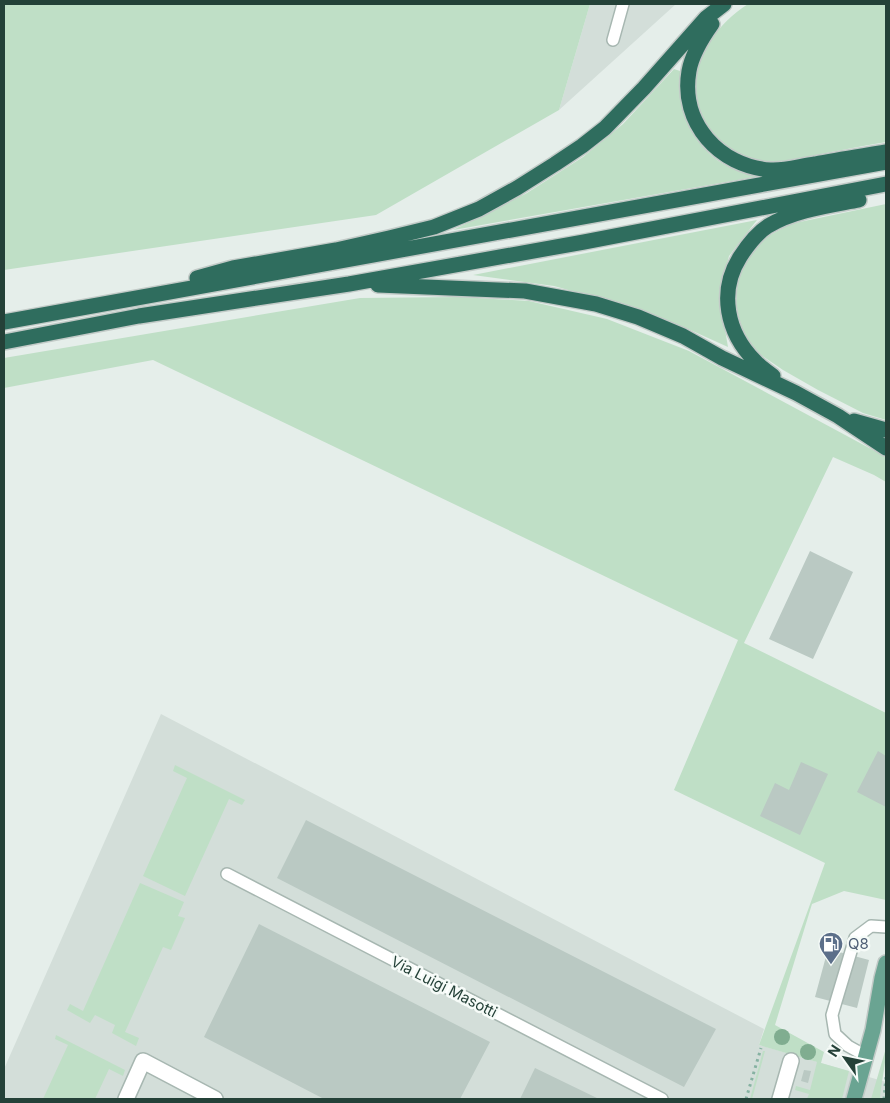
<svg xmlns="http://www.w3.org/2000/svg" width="890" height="1103" viewBox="0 0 890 1103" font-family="Inter,sans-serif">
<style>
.built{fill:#d3ded9}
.green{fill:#bfdfc6}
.building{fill:#bac9c3}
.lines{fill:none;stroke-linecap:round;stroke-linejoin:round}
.lane-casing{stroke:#a7b7b1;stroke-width:14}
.street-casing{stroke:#a7b7b1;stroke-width:18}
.primary-casing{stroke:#c2cac7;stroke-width:18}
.highway-casing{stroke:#c2cac7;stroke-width:18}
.path{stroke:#86b2a2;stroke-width:3;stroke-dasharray:2.5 4;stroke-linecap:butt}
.lane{stroke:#fff;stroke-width:11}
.street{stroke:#fff;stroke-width:15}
.primary{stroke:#6aa492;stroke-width:15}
.highway{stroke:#2f6d5e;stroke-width:15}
.tree{fill:#80ad90}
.labels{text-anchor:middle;stroke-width:5;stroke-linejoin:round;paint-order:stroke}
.service-label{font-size:15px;fill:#4e5e75;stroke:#f6fbf8;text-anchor:start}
.street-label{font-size:15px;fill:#244138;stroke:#f6fbf8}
</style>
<rect width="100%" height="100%" fill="#e5eeea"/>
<path class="built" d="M590 4H676L559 110Z
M161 714 764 1029 759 1045 886 1082V1099H4V1069Z"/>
<path class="green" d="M4 4H590L559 110 376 215 4 270Z
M748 4H886V142C861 146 836 151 811 156 796 158 780 163 765 162 744 160 723 148 710 130 677 84 705 32 748 4Z
M674 69 680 71C680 78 680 84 680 91 682 122 701 154 729 167 739 171 749 174 760 176L453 230 527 193 583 157 623 124Z
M886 204V420L863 413 818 390 783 370 755 351 743 332 736 307 737 285 741 270 750 252 765 238 790 224Z
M757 220 729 256 719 295 728 347 686 328 626 306 554 286 473 275Z
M461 297 529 301 607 319 689 351 886 457V482L874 475 833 457 744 643 886 713V900L844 891 812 904 775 1025 824 1052 821 1063 849 1071 842 1099H807L809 1094 795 1090 796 1086 810 1090 817 1062 759 1045 825 863 674 790 738 640 153 360 4 388V358L360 298Z
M175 765 245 800 242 805 229 799 185 896 143 876 187 778 173 771Z
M140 883 184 902 178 916 185 918 171 950 163 947 125 1032 139 1038 136 1046 112 1033 115 1025 95 1015 90 1023 67 1010 70 1004 83 1011Z
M56 1035 125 1070 123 1076 109 1069 95 1099H43L68 1045 55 1039Z
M886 1048C886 1065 881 1082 880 1099H871Z
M763 1051H765L752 1099H750Z"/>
<path class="building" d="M810 551 853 572 813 659 769 639Z
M878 751 886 756V807L857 792Z
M801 762 828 774 800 835 760 816 775 783 789 790Z
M306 820 716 1029 684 1087 277 878Z
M259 924 490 1042 460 1099H324L204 1037Z
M828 949 869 960 857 1008 815 997Z
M535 1068 599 1099H520Z
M804 1070 811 1071 808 1083 801 1081Z"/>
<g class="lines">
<defs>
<path id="lane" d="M613 40 623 4
M227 874 662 1099
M866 1056 848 1046 835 1034 832 1015 855 938 871 926 886 927"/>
<path id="street" d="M126 1099 143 1061 215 1099
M780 1099 791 1061"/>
<path id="primary" d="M854 1099 873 1030 882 978 886 963"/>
<path id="highway" d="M712 24C702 38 692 54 689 71 680 123 719 166 770 170 785 171 800 166 815 164 839 159 862 156 886 152
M197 278 233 268 336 250 389 238 434 227 479 209 517 188 555 164 582 146 605 128 644 88 706 18 724 4
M378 285 525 291 596 304 638 317 683 336 722 358 796 393 838 416 886 448
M4 322 886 162
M4 342 139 316 349 284 584 242 886 184
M773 376C767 371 760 367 755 361 727 333 718 292 740 257 747 246 757 233 768 226 795 210 828 206 859 200
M854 421 886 430"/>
</defs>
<use href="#lane" class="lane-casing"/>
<use href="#street" class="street-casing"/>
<use href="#primary" class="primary-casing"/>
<use href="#highway" class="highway-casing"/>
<path class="path" d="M746 1099 761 1048
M884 1099 886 1076"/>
<use href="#lane" class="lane"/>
<use href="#street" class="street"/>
<use href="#primary" class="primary"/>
<use href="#highway" class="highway"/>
</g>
<g class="tree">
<circle cx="782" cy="1037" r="8"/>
<circle cx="808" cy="1052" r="8"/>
</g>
<defs>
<symbol id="fuel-pin" viewBox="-11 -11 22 30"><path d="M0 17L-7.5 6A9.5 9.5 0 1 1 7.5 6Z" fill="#5c6f8a" stroke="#f6fbf8"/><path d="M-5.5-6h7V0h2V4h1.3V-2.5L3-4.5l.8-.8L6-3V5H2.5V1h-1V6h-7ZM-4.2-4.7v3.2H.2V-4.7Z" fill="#fff"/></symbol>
</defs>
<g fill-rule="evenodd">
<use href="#fuel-pin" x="817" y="930" width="28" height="38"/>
</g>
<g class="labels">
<g class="service-label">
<text x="848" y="949">Q8</text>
</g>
<g class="street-label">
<text transform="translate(444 987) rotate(27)" y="5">Via Luigi Masotti</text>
</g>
</g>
<rect width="890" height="1103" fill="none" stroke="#244138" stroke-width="10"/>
<g transform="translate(845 1058) rotate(303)" stroke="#f6fbf8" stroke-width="4" paint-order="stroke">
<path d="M0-4L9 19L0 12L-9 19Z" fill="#244138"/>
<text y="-8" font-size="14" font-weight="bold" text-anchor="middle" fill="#244138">N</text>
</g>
</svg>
